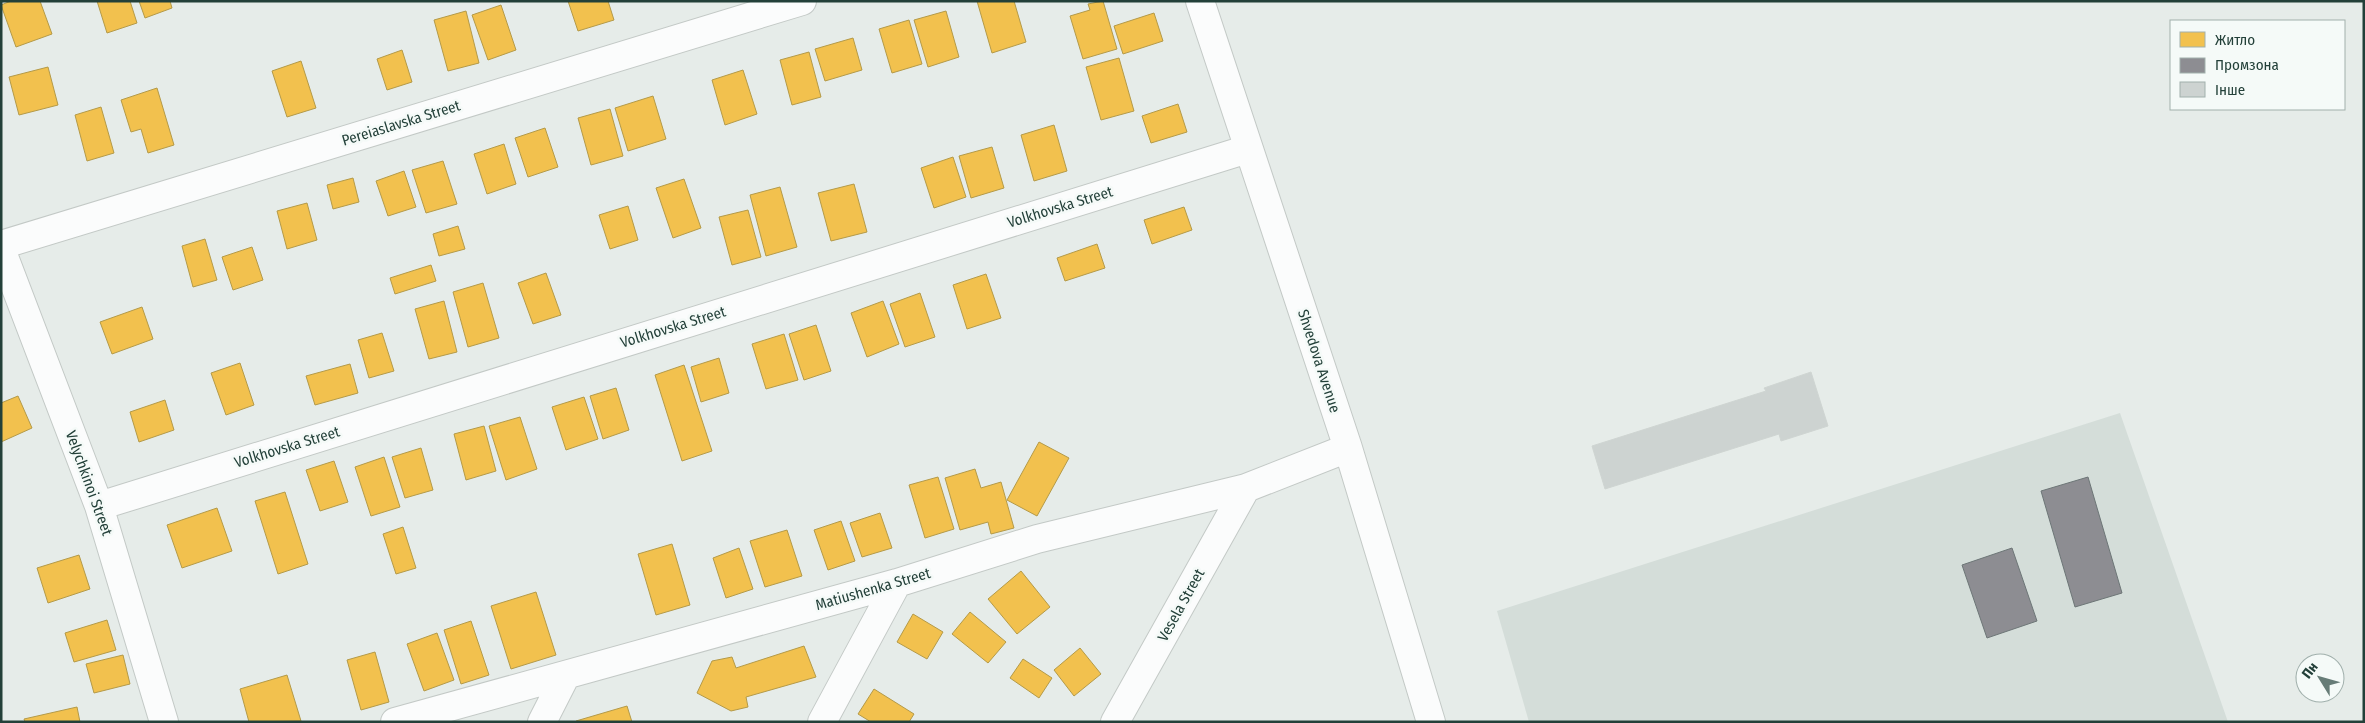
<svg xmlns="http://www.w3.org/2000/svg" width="2365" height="723" viewBox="0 0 2365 723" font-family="'Fira Sans Condensed',sans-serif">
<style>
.built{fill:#d4ddd9}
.homes{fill:#f2c14e;stroke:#b49a48}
.industry{fill:#8d8d92;stroke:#6d7677}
.building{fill:#cdd3d1;stroke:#cfd5d2}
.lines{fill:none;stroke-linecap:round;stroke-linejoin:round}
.minor-casing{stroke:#c3c9c6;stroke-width:30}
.minor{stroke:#fbfcfc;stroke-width:28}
.labels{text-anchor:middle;stroke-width:5;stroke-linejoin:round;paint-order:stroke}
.street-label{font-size:15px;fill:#234039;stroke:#f5faf8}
</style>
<rect width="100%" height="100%" fill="#e6ece9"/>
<path class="built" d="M2120 413 2228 722H1529L1497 611Z"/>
<path class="homes" d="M11 1H40L52 34 16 47 1 5Z
M97 1H130L137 23 107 33Z
M139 1H170L172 8 145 18Z
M568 1H608L614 20 578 31Z
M977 1H1014L1026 42 992 53Z
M1103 1 1117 49 1083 59 1070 16 1090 10 1088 4Z
M501 5 516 50 488 60 472 15Z
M466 11 479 63 448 71 434 20Z
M946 11 959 57 928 67 914 20Z
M1154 13 1163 41 1123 54 1114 26Z
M909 20 922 64 892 73 879 29Z
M853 38 862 70 825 81 815 49Z
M402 50 412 82 387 90 377 59Z
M809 52 821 97 792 105 780 60Z
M1119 58 1134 111 1101 120 1086 67Z
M301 61 316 108 287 117 272 71Z
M48 67 58 105 19 115 9 77Z
M743 70 757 114 725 125 712 80Z
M157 88 174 145 148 153 141 129 131 132 121 100Z
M653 96 666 139 628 151 615 108Z
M1178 104 1187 132 1151 143 1142 116Z
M101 107 114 153 87 161 75 115Z
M610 109 623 156 591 165 578 118Z
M1054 125 1067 171 1034 181 1021 135Z
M545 128 558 167 528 177 515 138Z
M504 144 516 184 487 194 474 154Z
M992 147 1004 188 971 198 959 156Z
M953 157 966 197 934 208 921 168Z
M443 161 457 204 426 213 412 170Z
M404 171 416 207 388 216 376 181Z
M353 178 359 202 333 209 327 185Z
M684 179 701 228 673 238 656 188Z
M854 184 867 232 831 241 818 193Z
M780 187 797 247 766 256 750 195Z
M307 203 317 240 287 249 277 211Z
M628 206 638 240 610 249 599 215Z
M1184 207 1192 230 1152 244 1144 220Z
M748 210 761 257 732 265 719 217Z
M458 226 465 249 439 256 433 234Z
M205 239 217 280 193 287 182 246Z
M1097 244 1105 268 1065 281 1057 258Z
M252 247 263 280 233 290 222 257Z
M431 265 436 281 395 294 390 278Z
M546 273 561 315 533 324 518 283Z
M986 274 1001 318 967 329 953 285Z
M483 283 499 338 468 347 453 292Z
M920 293 935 337 905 347 890 304Z
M444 301 457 352 429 359 415 309Z
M883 301 899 344 867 357 851 313Z
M142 307 153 339 112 354 100 322Z
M816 325 831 371 804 380 789 334Z
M382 333 394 371 369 378 358 340Z
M784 334 798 380 766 389 752 344Z
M719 358 729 393 701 402 691 367Z
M240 363 254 405 226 415 211 373Z
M350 364 358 393 315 405 306 376Z
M684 365 712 451 682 461 655 375Z
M616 388 629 430 603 439 590 396Z
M18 396 32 428 1 442V403Z
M584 397 598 439 566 450 552 407Z
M165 400 174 430 139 442 130 412Z
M520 417 537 469 506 480 489 426Z
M484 426 496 471 466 480 454 434Z
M1039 442 1069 458 1037 516 1007 500Z
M421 448 433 490 405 498 392 457Z
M384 457 400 507 371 516 355 467Z
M334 461 348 502 320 511 306 470Z
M975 469 981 488 1001 482 1014 528 991 534 988 522 960 530 945 478Z
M938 477 954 529 925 538 909 485Z
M285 492 308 564 278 574 255 501Z
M217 508 232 551 182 568 167 525Z
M880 513 892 548 862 557 850 523Z
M841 521 855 561 828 570 814 530Z
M403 527 416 568 396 574 383 534Z
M787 530 802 576 765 587 750 541Z
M672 544 690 605 656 615 638 554Z
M739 548 753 589 726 598 713 558Z
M79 555 90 589 48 603 37 568Z
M1021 571 1050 607 1017 634 988 599Z
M536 592 556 655 511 669 491 606Z
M970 612 1006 642 988 663 952 634Z
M913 614 943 632 927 659 897 642Z
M107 620 116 650 74 662 65 633Z
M471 621 489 675 461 684 444 630Z
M437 633 454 680 424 691 407 644Z
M804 646 816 677 746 697 748 707 731 711 697 693 712 661 732 657 736 668Z
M1080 648 1101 674 1074 696 1054 670Z
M375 652 389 702 361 710 347 660Z
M123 655 130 684 94 693 86 664Z
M1023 659 1052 678 1039 698 1010 678Z
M287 675 301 721 249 722 240 689Z
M874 689 914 714 909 722H871L858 714Z
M627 706 632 722H576V721Z
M77 707 80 722H25L24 719Z"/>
<path class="industry" d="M2088 477 2122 593 2075 607 2041 491Z
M2012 548 2037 621 1987 638 1962 565Z"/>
<path class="building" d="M1811 372 1828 426 1781 441 1779 434 1605 489 1592 446 1766 391 1764 388Z"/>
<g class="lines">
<defs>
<path id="minor" d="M1200 1 1348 448 1431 722
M1 245 802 1
M1 249 99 506 164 722
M99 506 1248 149
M395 722 897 583 1037 539 1246 488 1348 448
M542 722 566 675
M822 722 897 583
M1115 722 1246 488"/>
</defs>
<use href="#minor" class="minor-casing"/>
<use href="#minor" class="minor"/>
</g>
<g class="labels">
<g class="street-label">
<text transform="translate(401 123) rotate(-17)" y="5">Pereiaslavska Street</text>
<text transform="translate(1060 207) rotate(-17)" y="5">Volkhovska Street</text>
<text transform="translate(673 327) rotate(-17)" y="5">Volkhovska Street</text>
<text transform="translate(1319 361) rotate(72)" y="5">Shvedova Avenue</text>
<text transform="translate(287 447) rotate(-17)" y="5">Volkhovska Street</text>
<text transform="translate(89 483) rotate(70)" y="5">Velychkinoi Street</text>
<text transform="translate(873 589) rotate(-16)" y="5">Matiushenka Street</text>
<text transform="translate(1181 605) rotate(-61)" y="5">Vesela Street</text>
</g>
</g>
<rect width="2365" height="723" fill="none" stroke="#234039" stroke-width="5"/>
<rect x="2170" y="20" width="175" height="90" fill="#f5faf8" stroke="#a1b0ac"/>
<rect x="2180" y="32" width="25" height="15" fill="#f2c14e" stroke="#a1b0ac"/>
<text x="2215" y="45" font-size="15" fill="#234039">Житло</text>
<rect x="2180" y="58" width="25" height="15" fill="#8d8d92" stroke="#a1b0ac"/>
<text x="2215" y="70" font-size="15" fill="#234039">Промзона</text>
<rect x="2180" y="82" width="25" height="15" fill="#cdd3d1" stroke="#a1b0ac"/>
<text x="2215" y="95" font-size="15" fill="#234039">Інше</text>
<g transform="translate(2320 678) rotate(307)"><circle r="24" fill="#f5faf8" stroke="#a1b0ac"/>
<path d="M0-4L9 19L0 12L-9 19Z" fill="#677c77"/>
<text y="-8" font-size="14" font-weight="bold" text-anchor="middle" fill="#234039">Пн</text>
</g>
</svg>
